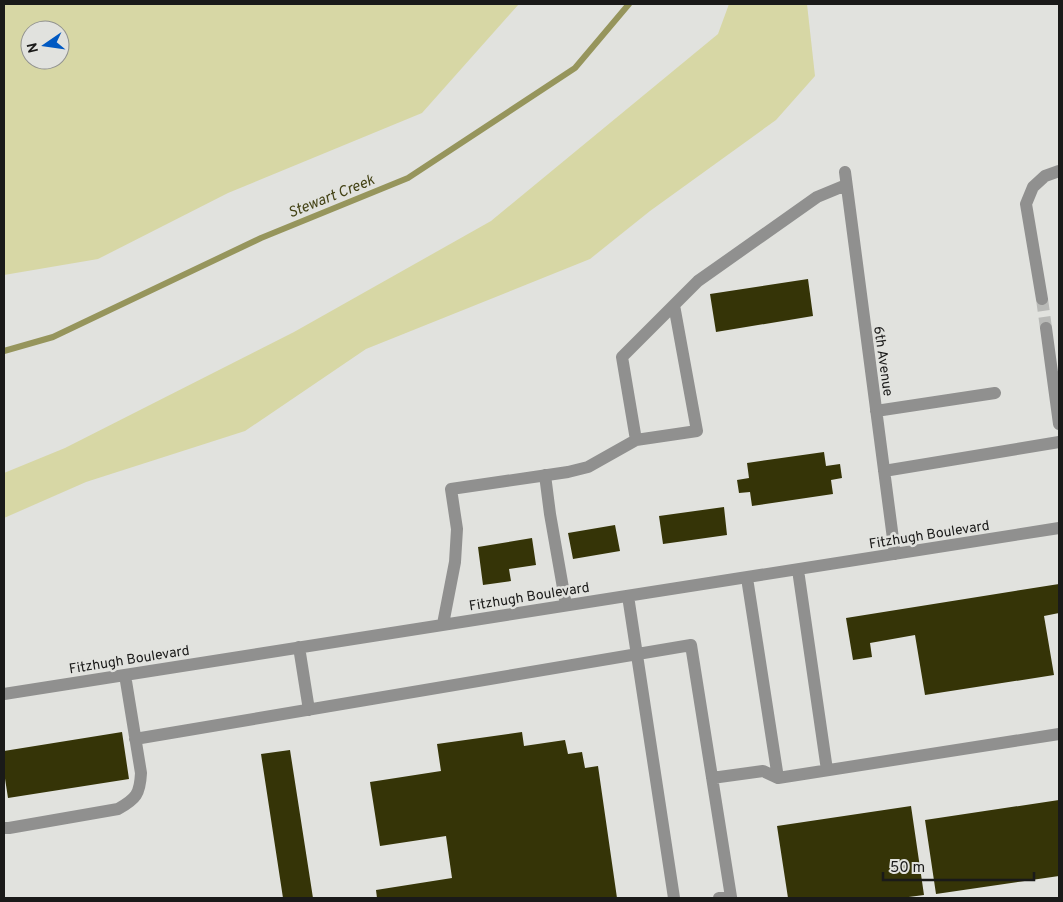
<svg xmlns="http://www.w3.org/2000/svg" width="1063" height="902" viewBox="0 0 1063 902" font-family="Overpass,sans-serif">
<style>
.green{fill:#d7d7a5;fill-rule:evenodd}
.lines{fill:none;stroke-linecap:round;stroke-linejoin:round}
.stream{stroke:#96955c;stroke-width:6}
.building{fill:#353407}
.minor-tunnel{stroke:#b9bab7;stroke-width:12;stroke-dasharray:12 6;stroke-linecap:butt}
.minor{stroke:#90908f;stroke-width:12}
.labels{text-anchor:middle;stroke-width:5;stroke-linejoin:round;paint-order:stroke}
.street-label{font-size:14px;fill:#1a1a19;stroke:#e1e2de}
.water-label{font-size:15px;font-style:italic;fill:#444316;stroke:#e1e2de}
</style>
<rect width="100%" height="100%" fill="#e1e2de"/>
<path class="green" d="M4 4H519L422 113 228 193 98 259 4 275ZM30 30H60V60H30Z
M729 4H807L815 76 776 120 650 211 590 259 366 349 245 431 86 482 4 518V473L65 448 294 332 491 221 718 34Z"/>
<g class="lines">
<path class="stream" d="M4 351 53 337 261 238 408 178 575 68 629 4"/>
</g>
<path class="building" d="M808 279 813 316 716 332 710 294Z
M824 452 826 466 840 464 842 478 831 480 833 494 752 506 750 492 739 493 737 480 749 478 747 463Z
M724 507 727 535 663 544 659 516Z
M615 525 620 551 573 559 568 533Z
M532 538 536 565 509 569 511 581 483 585 478 547Z
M1059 584V613L1044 616 1054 675 925 695 915 635 870 643 872 657 853 660 846 618Z
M122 732 129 779 8 798 4 772V751Z
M522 732 524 746 565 740 568 754 582 752 585 768 598 766 617 898H377L376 890 452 878 446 836 380 846 370 782 441 771 437 744Z
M290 750 313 898H283L261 754Z
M1059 800V876L936 894 925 820Z
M911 806 924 895 901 898H788L777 826Z"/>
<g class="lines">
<path class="minor-tunnel" d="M1042 299 1046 328"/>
<path class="minor" d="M845 172 895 554
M1042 299 1026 204 1033 187 1045 176 1059 171
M1046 328 1059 424
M876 411 995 393
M636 440 697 431 674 305
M884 471 1059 442
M545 475 550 514 566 605
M798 570 827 770
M747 578 778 778
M628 596 674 898
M443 624 455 562 457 529 451 489 568 472 588 467 636 440 622 357 698 281 817 197 846 185
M299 647 309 710
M4 694 1059 528
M135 739 691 645 731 897 719 898
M712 778 763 771 778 778 1059 734
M4 828H9L118 809C136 799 140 794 141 773L125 675"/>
</g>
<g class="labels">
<g class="street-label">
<text transform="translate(884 361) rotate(82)" y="5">6th Avenue</text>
<text transform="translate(929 534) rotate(-9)" y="5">Fitzhugh Boulevard</text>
<text transform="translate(529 596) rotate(-9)" y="5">Fitzhugh Boulevard</text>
<text transform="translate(129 659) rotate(-9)" y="5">Fitzhugh Boulevard</text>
</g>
<g class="water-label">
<text transform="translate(331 196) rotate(-22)" y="5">Stewart Creek</text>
</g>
</g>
<rect width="1063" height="902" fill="none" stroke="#1a1a19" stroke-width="10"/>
<g transform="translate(45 45) rotate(257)"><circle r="24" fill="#e1e2de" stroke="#91928f"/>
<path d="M0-4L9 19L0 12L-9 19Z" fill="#0059c2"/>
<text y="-8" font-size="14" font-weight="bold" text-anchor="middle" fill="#1a1a19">N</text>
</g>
<path d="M883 872v8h151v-8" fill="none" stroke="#1a1a19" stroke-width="2.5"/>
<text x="890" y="872" font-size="15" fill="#1a1a19" stroke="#e1e2de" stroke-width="4" paint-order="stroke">50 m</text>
</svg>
